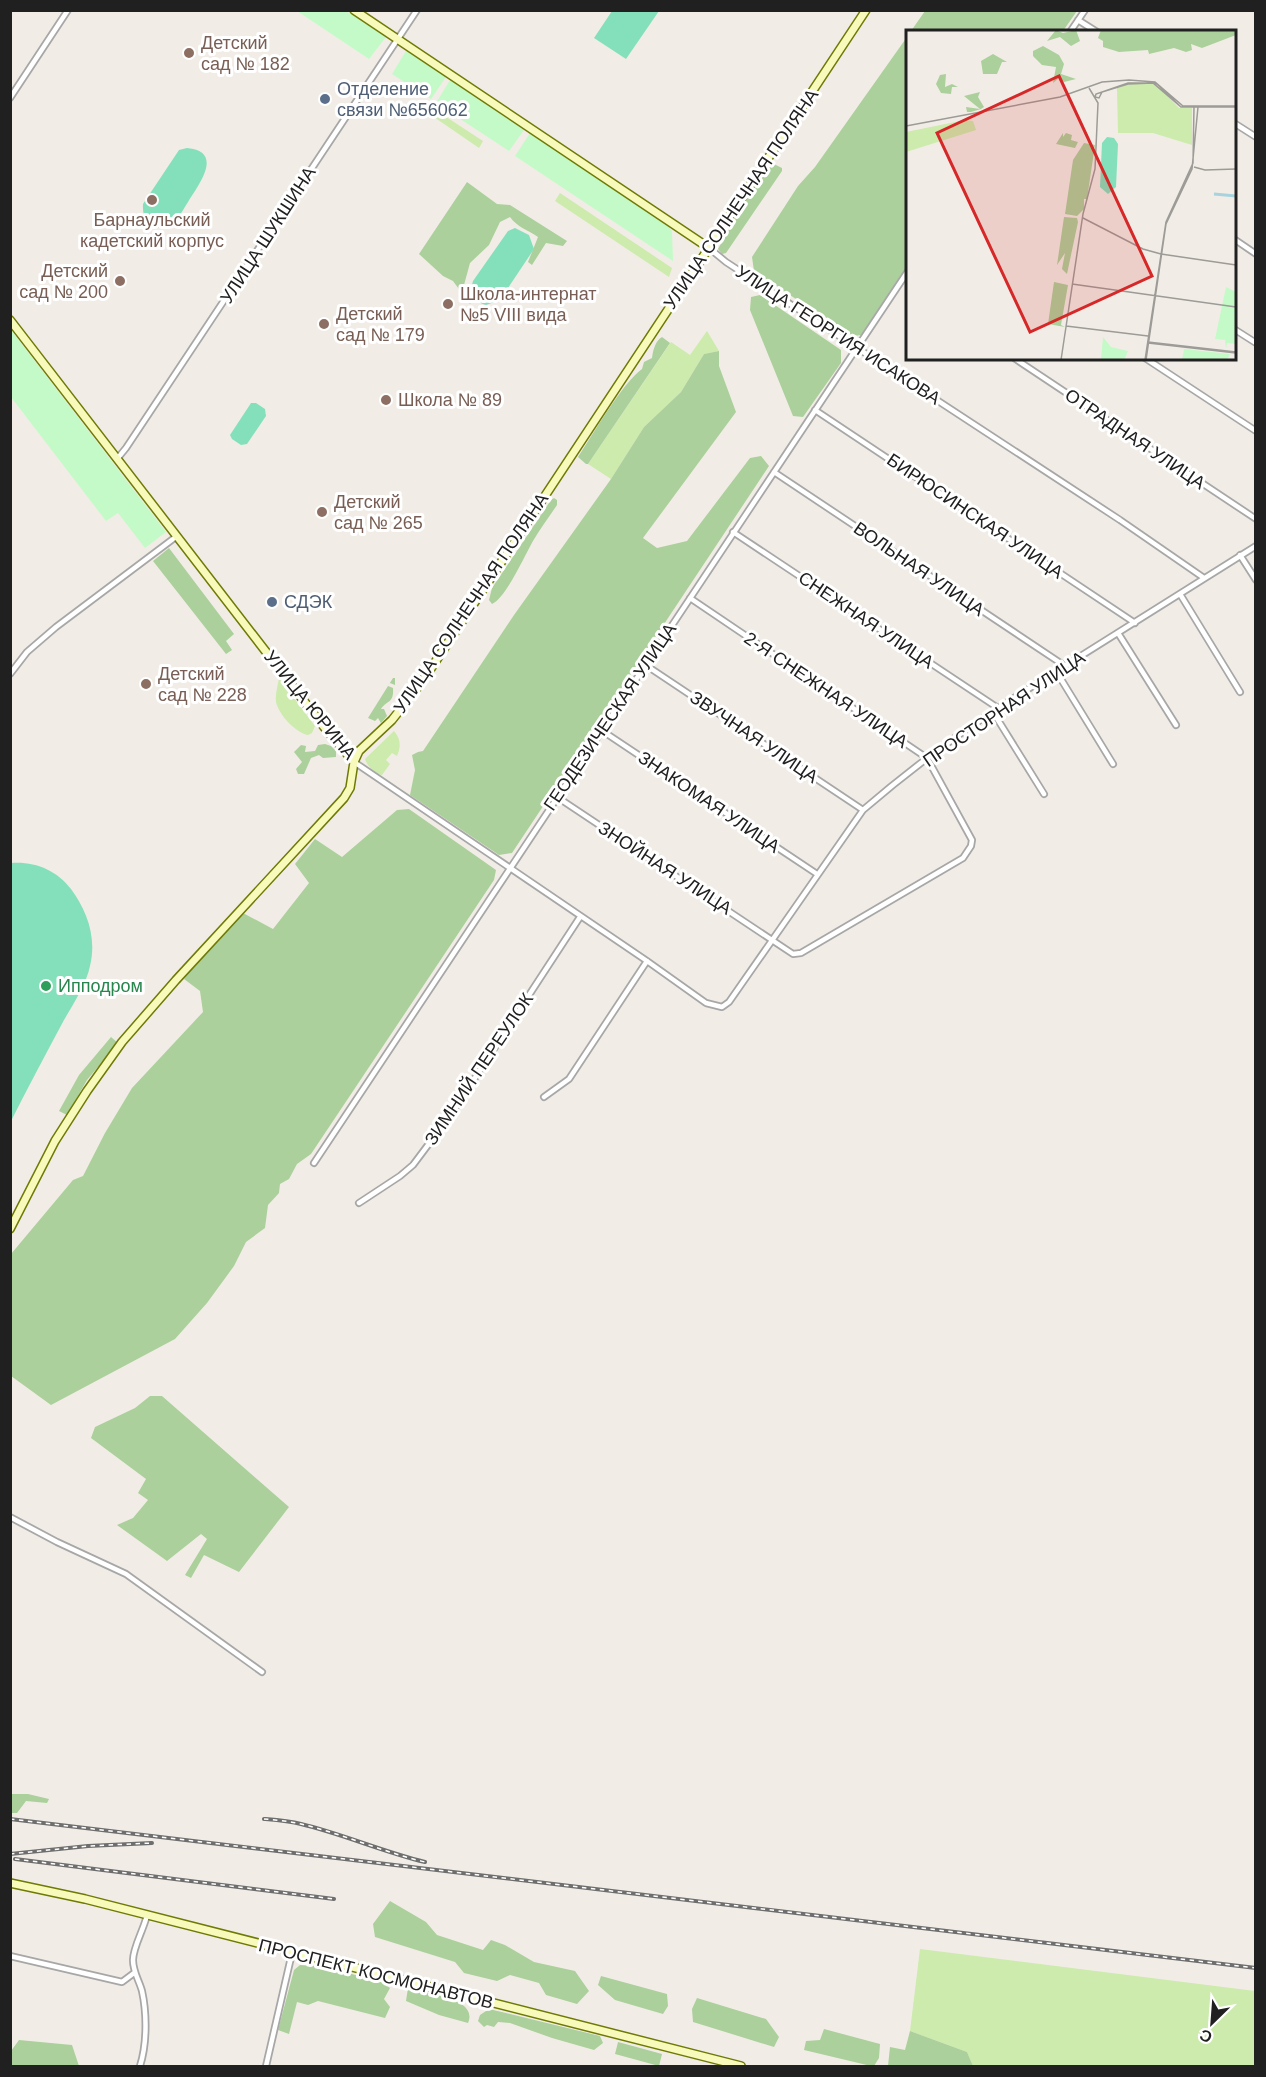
<svg xmlns="http://www.w3.org/2000/svg" width="1266" height="2077" viewBox="0 0 1266 2077" font-family="Arial,sans-serif">
<style>
.grass{fill:#ccebac}
.forest{fill:#abd09b}
.park{fill:#c4fac7}
.pitch{fill:#84e0bb}
.lines{fill:none;stroke-linecap:round;stroke-linejoin:round}
.street-casing{stroke:#a7a7a7;stroke-width:8}
.secondary-casing{stroke:#6f7a04;stroke-width:10}
.street{stroke:#fff;stroke-width:4.5}
.secondary{stroke:#f8fabb;stroke-width:7}
.rail-casing{stroke:#6e6e6e;stroke-width:4}
.rail{stroke:#fff;stroke-width:1.5;stroke-dasharray:4.5;stroke-linecap:butt}
.education-dot{fill:#8d6e63;stroke:#fff;stroke-width:2}
.service-dot{fill:#5c6f8a;stroke:#fff;stroke-width:2}
.leisure-dot{fill:#2e9e5b;stroke:#fff;stroke-width:2}
.labels{text-anchor:middle;stroke-width:6;stroke-linejoin:round;paint-order:stroke}
.education-label{font-size:18px;fill:#785e54;stroke:#fff;text-anchor:start}
.service-label{font-size:18px;fill:#4e5e75;stroke:#fff;text-anchor:start}
.street-label{font-size:18px;fill:#202020;stroke:#fff}
.leisure-label{font-size:18px;fill:#27864d;stroke:#fff;text-anchor:start}
.inset-river{fill:none;stroke:#a7d3de;stroke-width:3}
.inset-road{fill:none;stroke:#9d9b97;stroke-width:1.5}
.view{fill:#d62828;fill-opacity:0.15;stroke:#d62828;stroke-width:3}
.inset-edge{fill:none;stroke:#202020;stroke-width:3}
</style>
<rect width="100%" height="100%" fill="#f1ede6"/>
<path class="grass" d="M434 109 483 141 479 148 431 115Z
M560 193 672 268 669 277 555 201Z
M707 331 719 351 704 354 681 392 644 427 611 479 588 464 671 342 690 355Z
M279 678 315 726 312 733 308 735C296 733 279 715 276 702 275 694 278 685 279 678Z
M394 731C401 739 401 747 397 756L392 753 386 760 390 764 382 775C375 774 367 766 365 759Z
M920 1949 1255 1991V2066H973L967 2052 910 2031Z"/>
<path class="forest" d="M925 11V10L1077 11 1063 31H911Z
M907 37V267L863 335 851 336 754 271 752 257 798 186 815 167Z
M772 163 782 168V171L726 253 722 254 718 249 737 214Z
M467 182 497 204 510 205 567 241 563 246 546 243 532 265 528 262 538 237C528 230 517 227 510 217L500 222 489 245 470 263 464 285 472 301 470 304 453 281 443 276 419 254Z
M760 295 841 350V363L803 417 793 416 750 310 751 297Z
M662 337 670 343 588 464H586L578 457C592 436 623 382 642 369L644 362 652 358C653 351 655 341 662 337Z
M719 351V366L736 412 643 538 657 548 687 541 750 458 761 456 769 466 512 853 499 855 410 795 415 770 412 755 418 752 423 751 514 615 611 479 644 427 681 392 704 354Z
M554 498 557 500V505C549 517 540 529 533 541 525 555 506 598 492 604L489 600 492 588 551 500Z
M169 548 234 634 226 641 232 650 226 654 153 561Z
M393 678H395V685L390 683 388 686 393 688C394 704 387 700 381 709H384L387 716 381 723 378 718 375 721 368 718Z
M325 744 331 746 336 751V757L323 758 319 755 311 758 304 774H298L296 769 302 762 294 752 301 745 306 746 305 752 315 751 318 745Z
M409 809 496 870 494 880 311 1154 297 1164 289 1179 280 1184 279 1193 268 1205 265 1228 246 1242 234 1266 207 1303 175 1339 51 1405 11 1376V1254L73 1180 83 1176 105 1133 132 1088 203 1012 200 991 184 979 195 964 243 913 273 929 309 883 295 864 315 839 342 857 397 810Z
M111 1037 118 1043 87 1080 67 1115 59 1111 79 1075Z
M150 1396H162L289 1507 239 1572 204 1555 191 1578 185 1575 207 1539 201 1534 167 1561 117 1525 133 1518 148 1500 138 1493 146 1479 91 1438 95 1427 135 1408Z
M11 1794H28L49 1799 47 1803 26 1801 17 1813H11Z
M390 1901 426 1922 437 1935 483 1950 491 1940 505 1945 534 1962 575 1971 589 1991 577 2004 546 1995 539 1983 510 1975 497 1981 464 1973 455 1962 375 1937 373 1924Z
M300 1965 327 1967 384 1983 390 1988 384 1999 390 2007 385 2018 318 2001 308 2005 297 2002 289 2034 278 2030 294 1970Z
M601 1976 667 1994 668 2006 663 2014 615 2000 598 1985Z
M408 1988C426 1993 479 1998 468 2023L439 2015 406 2001Z
M697 1998 766 2019 779 2037 774 2047 693 2022 692 2009Z
M489 2009 600 2036 603 2043 594 2050 552 2038 510 2023 498 2022 494 2027 487 2025 484 2027 478 2021 480 2015Z
M824 2029 880 2044 879 2058 874 2066H871L804 2050 806 2041 820 2040Z
M910 2031 967 2052 973 2066H888L890 2047 905 2050Z
M19 2040 72 2045 79 2066H11V2051Z
M618 2042 662 2054 659 2066 615 2054Z"/>
<path class="park" d="M297 11H346L386 37 369 59Z
M406 51 446 77 431 99 392 74Z
M450 80 524 130 509 151 436 103Z
M530 133 669 227 672 231 673 261 515 156Z
M11 330 166 532 145 548 118 513 106 521 11 397Z"/>
<path class="pitch" d="M612 11H659L626 59 594 38Z
M187 148C220 151 204 177 193 194 184 207 178 224 162 229 148 225 142 219 143 204L179 150Z
M515 228 529 235 534 249 500 300 486 305C474 302 469 294 473 281L508 231Z
M251 403H256L265 409 266 416 247 444 241 445 232 439 230 435Z
M11 863C34 861 57 870 71 889 87 911 97 937 90 966 87 982 73 1005 64 1020 46 1054 28 1087 11 1121Z"/>
<g class="lines">
<defs>
<path id="street" d="M1078 20 1097 32
M1070 32 1085 10
M10 98 68 10
M1234 123 1256 137
M1234 239 1256 254
M709 248 726 262 1120 520 1204 578
M1234 329 1256 343
M1014 358 1256 519
M1145 358 1256 431
M815 410 1135 623
M117 459 126 448 417 10
M774 472 1065 666
M733 532 998 708
M1240 555 1256 580
M1180 594 1240 692
M1118 633 1176 725
M644 664 863 810
M1056 671 1113 764
M10 674 27 652 56 627 177 536
M993 712 1044 794
M601 730 817 874
M354 762 647 961 706 1003 722 1007 729 1002 863 810C906 773 951 739 998 708L1256 546
M557 797 793 954 801 953 963 858 971 846 972 840 927 758 690 598
M544 1097 569 1079 647 961
M314 1163 908 271
M359 1203 400 1176 413 1165 452 1113 580 917
M10 1517 57 1542 126 1574 262 1672
M10 1956 122 1982 134 1973
M140 2066C147 2044 147 2014 142 1991 139 1980 133 1972 133 1960 133 1947 144 1929 147 1915
M266 2066 292 1953"/>
<path id="secondary" d="M354 10 709 248
M10 320 324 727 354 762
M10 1229 55 1141 87 1091 122 1042 176 980 344 798 350 788 354 762 359 751 392 720 422 682 866 10
M10 1883 85 1899 741 2066"/>
</defs>
<use href="#street" class="street-casing"/>
<use href="#secondary" class="secondary-casing"/>
<use href="#street" class="street"/>
<use href="#secondary" class="secondary"/>
<defs>
<path id="rail" d="M10 1819 1256 1968
M264 1819C276 1820 289 1821 301 1824 343 1834 383 1852 425 1862
M10 1854 88 1846 152 1843
M15 1859 334 1899"/>
</defs>
<use href="#rail" class="rail-casing"/>
<use href="#rail" class="rail"/>
</g>
<g class="education-dot">
<circle cx="189" cy="53" r="6"/>
<circle cx="152" cy="200" r="6"/>
<circle cx="120" cy="281" r="6"/>
<circle cx="448" cy="304" r="6"/>
<circle cx="324" cy="324" r="6"/>
<circle cx="386" cy="400" r="6"/>
<circle cx="322" cy="512" r="6"/>
<circle cx="146" cy="684" r="6"/>
</g>
<g class="service-dot">
<circle cx="325" cy="99" r="6"/>
<circle cx="272" cy="602" r="6"/>
</g>
<circle class="leisure-dot" cx="46" cy="986" r="6"/>
<g class="labels">
<g class="education-label">
<text x="201" y="49">Детский<tspan x="201" dy="21">сад № 182</tspan></text>
<text x="152" y="226" text-anchor="middle">Барнаульский<tspan x="152" dy="21">кадетский корпус</tspan></text>
<text x="108" y="277" text-anchor="end">Детский<tspan x="108" dy="21">сад № 200</tspan></text>
<text x="460" y="300">Школа-интернат<tspan x="460" dy="21">№5 VIII вида</tspan></text>
<text x="336" y="320">Детский<tspan x="336" dy="21">сад № 179</tspan></text>
<text x="398" y="406">Школа № 89</text>
<text x="334" y="508">Детский<tspan x="334" dy="21">сад № 265</tspan></text>
<text x="158" y="680">Детский<tspan x="158" dy="21">сад № 228</tspan></text>
</g>
<g class="service-label">
<text x="337" y="95">Отделение<tspan x="337" dy="21">связи №656062</tspan></text>
<text x="284" y="608">СДЭК</text>
</g>
<g class="street-label">
<text transform="translate(741 199) rotate(-56)" y="6">УЛИЦА СОЛНЕЧНАЯ ПОЛЯНА</text>
<text transform="translate(268 235) rotate(-57)" y="6">УЛИЦА ШУКШИНА</text>
<text transform="translate(838 335) rotate(33)" y="6">УЛИЦА ГЕОРГИЯ ИСАКОВА</text>
<text transform="translate(1135 439) rotate(34)" y="6">ОТРАДНАЯ УЛИЦА</text>
<text transform="translate(975 516) rotate(34)" y="6">БИРЮСИНСКАЯ УЛИЦА</text>
<text transform="translate(919 569) rotate(34)" y="6">ВОЛЬНАЯ УЛИЦА</text>
<text transform="translate(471 603) rotate(-56)" y="6">УЛИЦА СОЛНЕЧНАЯ ПОЛЯНА</text>
<text transform="translate(866 620) rotate(34)" y="6">СНЕЖНАЯ УЛИЦА</text>
<text transform="translate(826 690) rotate(34)" y="6">2-Я СНЕЖНАЯ УЛИЦА</text>
<text transform="translate(310 705) rotate(51)" y="6">УЛИЦА ЮРИНА</text>
<text transform="translate(1004 709) rotate(-34)" y="6">ПРОСТОРНАЯ УЛИЦА</text>
<text transform="translate(610 717) rotate(-56)" y="6">ГЕОДЕЗИЧЕСКАЯ УЛИЦА</text>
<text transform="translate(754 737) rotate(34)" y="6">ЗВУЧНАЯ УЛИЦА</text>
<text transform="translate(709 802) rotate(34)" y="6">ЗНАКОМАЯ УЛИЦА</text>
<text transform="translate(665 868) rotate(33)" y="6">ЗНОЙНАЯ УЛИЦА</text>
<text transform="translate(479 1069) rotate(-56)" y="6">ЗИМНИЙ ПЕРЕУЛОК</text>
<text transform="translate(376 1974) rotate(14)" y="6">ПРОСПЕКТ КОСМОНАВТОВ</text>
</g>
<g class="leisure-label">
<text x="58" y="992">Ипподром</text>
</g>
</g>
<g transform="translate(906 30)">
<rect width="330" height="330" fill="#f1ede6"/>
<path d="M222 54H250L273 78H286V115L247 103H212L211 58ZM59 90 67 91 70 100 0 122V102Z" fill="#ccebac"/>
<path d="M150 0 157 3 170 0 174 11 165 16 154 7 141 11ZM195 0H330V5L296 18 285 14 286 20 280 22 268 18 243 24 242 20 213 22 197 17V11L192 8ZM137 16 153 25 158 34 155 44 170 49 158 52 153 48 147 53 150 37 136 35 127 26V21ZM87 24 101 32H96L91 44H77L75 31ZM40 44 39 57 46 54 52 57H46L45 64 35 63 30 54 34 45ZM74 62 72 67 78 77 75 79 65 82H61L60 77 74 79 58 66ZM157 103V107L160 103 166 105 165 110 172 112 169 118 150 114ZM178 113 189 115 181 169H178V179L171 186 159 184 167 130ZM158 187 171 188 172 192 161 244 156 239 159 223 151 235ZM148 252 162 255 155 295 159 297 142 294Z" fill="#abd09b"/>
<path d="M320 257 330 262V314L321 313 320 319 319 310 309 309ZM197 307 205 317 222 321 218 330 195 329ZM278 319 324 324 321 330H276Z" fill="#c4fac7"/>
<path d="M201 107 208 108 212 114 210 157 202 164 194 157 196 113Z" fill="#84e0bb"/>
<path class="inset-river" d="M308 164 330 166"/>
<path class="inset-road" d="M330 77H275L252 55 249 53H222L190 64 189 67 193 68 196 62 222 54 247 53 275 77H330M0 96 154 67 196 52 223 50 249 52 277 76H330M288 137 299 140 330 139M177 188 237 219 255 224M255 224 330 235M166 254 330 277M160 296 242 306M242 312 330 322M242 313 330 323M155 330 177 184 189 139 192 73 183 58M239 330 260 192 287 133 288 76M240 330 260 194 286 139 292 77"/>
<path class="view" d="M153 46 246 246 124 302 31 103Z"/>
<rect width="330" height="330" class="inset-edge"/>
</g>
<rect width="1266" height="2077" fill="none" stroke="#202020" stroke-width="24"/>
<g transform="translate(1212 2023) rotate(205)" stroke="#ffffff" stroke-width="4.5" paint-order="stroke">
<path d="M0-4.5L10 22L0 15L-10 22Z" fill="#202020"/>
<text y="-9" font-size="16" font-weight="bold" text-anchor="middle" fill="#202020">С</text>
</g>
</svg>
